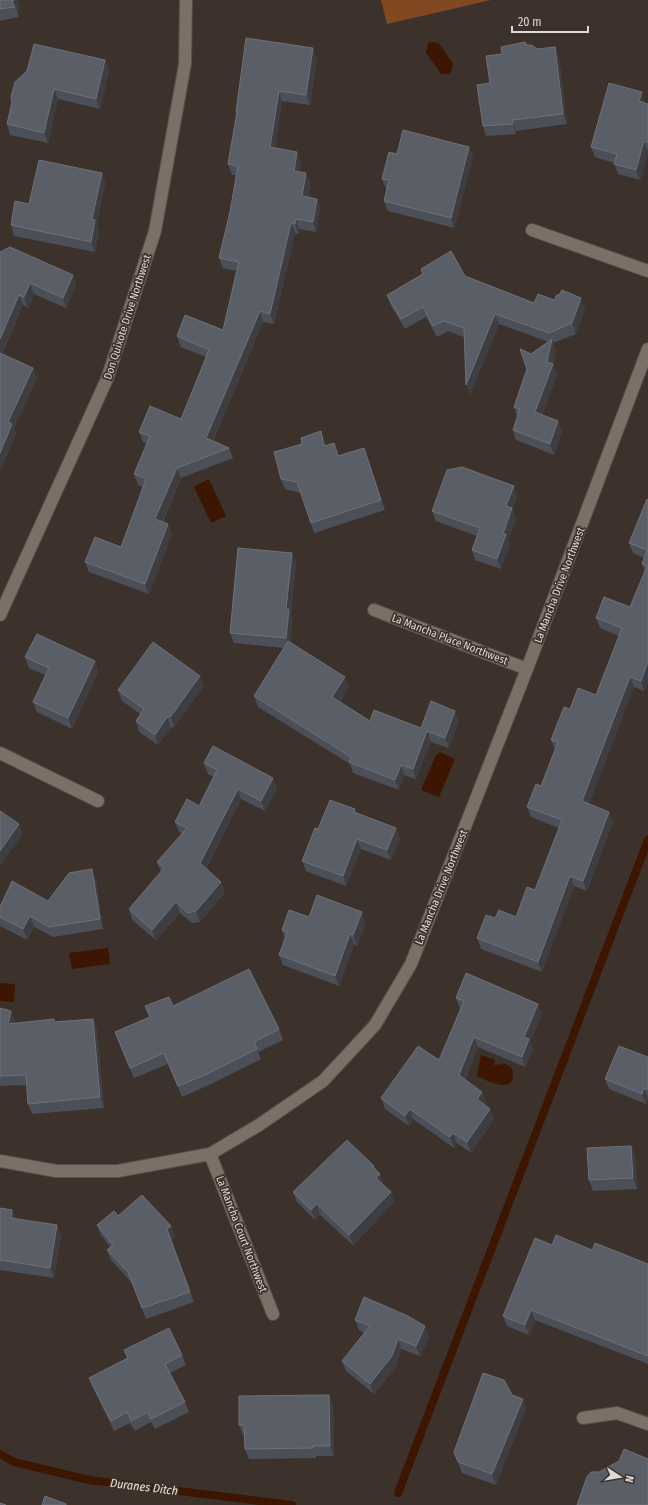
<svg xmlns="http://www.w3.org/2000/svg" width="648" height="1505" viewBox="0 0 648 1505" font-family="'Fira Sans Condensed',sans-serif">
<style>
.green{fill:#814822}
.water{fill:#3c1600}
.lines{fill:none;stroke-linecap:round;stroke-linejoin:round}
.stream{stroke:#3c1600;stroke-width:8}
.street-casing{stroke:#584e49;stroke-width:14}
.secondary-casing{stroke:#584e49;stroke-width:14}
.street{stroke:#7b6f67;stroke-width:12}
.secondary{stroke:#7b6f67;stroke-width:12}
.wall{fill:#4a4f58}
.shaded-wall{fill:#3e3d41}
.building{fill:#5a5e66;stroke:#6f7177}
.labels{text-anchor:middle;stroke-width:3.5;stroke-linejoin:round;paint-order:stroke}
.street-label{font-size:11px;fill:#dfd8d4;stroke:#3c322b}
.water-label{font-size:12px;font-style:italic;fill:#f3ddd1;stroke:#3c322b}
</style>
<rect width="100%" height="100%" fill="#3c322b"/>
<path class="green" d="M381 0H491L387 24Z"/>
<path class="water" d="M430 42H434L436 43 438 42 454 65 452 66V70L450 74H441L425 51 427 50V45Z
M209 479 226 516 211 523 194 487Z
M440 752 455 759 439 797 421 790 436 755Z
M108 948 110 964 72 969 69 953Z
M0 983 15 984 14 1002 0 1001Z
M481 1055 495 1060 494 1065 505 1064 512 1068C519 1096 489 1082 477 1076Z"/>
<g class="lines">
<path class="stream" d="M0 1454 14 1462 89 1480 292 1505
M398 1493 648 840"/>
<defs>
<path id="street" d="M532 230 648 271
M374 610 527 669
M0 753 98 801
M210 1154 273 1314
M0 1161 56 1171H118L210 1154 259 1125 323 1081 375 1025 411 964 527 669 648 349
M583 1418 617 1413 648 1424"/>
<path id="secondary" d="M0 615 107 379 155 231 185 64 186 0"/>
</defs>
<use href="#street" class="street-casing"/>
<use href="#secondary" class="secondary-casing"/>
<use href="#street" class="street"/>
<use href="#secondary" class="secondary"/>
</g>
<path class="wall" d="M0 0H17L20 8 17 11 19 17 0 21Z
M527 45 537 49 555 47 559 58 567 124 516 131V134L486 136 483 126 490 83 502 54Z
M317 58 310 105 282 101 275 148 301 163 299 172 306 173 310 184 308 197 317 199 320 209 316 232 299 229V234L295 233 274 324 263 322 213 441 229 448 233 458 181 478 163 522 168 524 172 534 149 594 89 572 85 562 121 547 143 487 138 485 134 474 147 444 143 442 139 432 181 419 206 357 181 347 177 336 223 330 236 271 223 268 219 258 230 212 236 175H232L228 164 237 115 236 112Z
M105 60 109 71 100 109 58 99 48 143 10 135 7 124 12 102Z
M648 104V152L640 180 618 174 614 163 595 157 591 147Z
M469 147 473 157 454 228 388 211 384 201 387 189H386L382 179 397 154Z
M102 173 105 183 97 224 99 231 95 252 14 236 11 225 29 204Z
M0 252 73 275 76 285 66 308 34 294 28 308 23 305 2 354 33 368 37 378 14 428 16 434 0 471Z
M421 269 465 276 534 303 554 300 585 309 576 334 553 343 556 349 553 364 557 375 542 415 562 431 554 455 516 440 513 430 517 417 514 407 527 369 531 354 549 342 499 324 470 395 464 337 448 331 437 337 426 317 405 329 391 306 387 295 422 274Z
M321 431 326 446 338 454 339 456 368 458 385 510 314 533 301 493 285 489 281 479 302 444Z
M517 496 513 509 516 519 508 541 510 545 501 569 475 560 472 550 477 536 436 521 432 511Z
M648 500V682L644 691 634 687 589 804 613 822 587 891 574 886 542 972 481 949 477 938 495 918 516 917 535 890 559 828 531 817 527 807 541 786 555 749 551 740 570 709 596 695 619 636 600 628 596 618 630 607 645 571 642 564 644 558 633 553 629 543Z
M292 553 296 563 291 615 292 620 290 642 349 687 340 702 370 721 421 728 459 721 449 748 431 742 416 779 404 775 399 790 353 773 350 764 258 707 254 696 284 648 234 643 230 633Z
M25 657 95 661 98 672 72 729 37 712 33 702 45 675 29 668Z
M204 686 174 727 171 728 158 745 139 732 136 721 140 714 122 701 118 690Z
M204 763 273 778 277 789 265 811 241 799 206 869 221 882 225 892 200 922 192 923 180 913 156 940 132 920 129 909 161 872 157 862 182 834 179 832 175 822 199 806 214 777 208 774Z
M355 809 356 813 400 838 391 860 361 849 346 886 306 871 302 861 318 829Z
M96 879 103 929 53 937 34 927 27 940 0 926V907L48 901Z
M309 917 366 922 357 946 354 944 339 986 283 965 279 955 285 939 282 930Z
M456 998 542 1014 530 1042 533 1050 525 1067 478 1047 465 1080 482 1092 486 1102 484 1105 490 1109 494 1119 471 1153 457 1143 454 1148 413 1119 409 1126 385 1109 381 1098 439 1060 461 1009H460Z
M145 1006H173L279 1029 283 1040 258 1052 261 1059 209 1085 182 1097 168 1064 134 1078 119 1042 115 1032 150 1017Z
M0 1008 15 1021V1023L55 1022 93 1019 97 1029 104 1108 32 1114 28 1104 27 1085 0 1086Z
M648 1057V1099L646 1104 609 1089 605 1079Z
M631 1146 635 1156 637 1189 593 1191 589 1180Z
M374 1166 376 1170 380 1174 383 1185 391 1192 394 1202 353 1245 320 1215 315 1220 297 1202 293 1192Z
M0 1208 12 1210 15 1218 61 1235 54 1278 0 1270Z
M118 1216 175 1236 171 1240 194 1302 146 1319 132 1283 111 1260 107 1250 110 1247 101 1235 97 1225Z
M552 1245 592 1250 648 1264V1364L535 1320 529 1335 507 1326 503 1316Z
M355 1320 429 1337 420 1356 401 1349 396 1367 374 1394 346 1371 342 1361 364 1333 359 1330Z
M124 1350 182 1355 186 1365 170 1373 185 1402 189 1412 155 1429 151 1422 135 1431 130 1423 114 1431 93 1388 89 1378 127 1358Z
M329 1395 333 1406 334 1456H316V1458L249 1459 245 1449V1435H243L239 1425Z
M512 1395 523 1399 526 1409 496 1485 462 1473 454 1452Z"/>
<path class="shaded-wall" d="M14 0H17L20 8 17 11 12 1Z
M555 47 559 58 567 124 563 114Z
M313 48 317 58 310 105 306 95Z
M105 60 109 71 100 109 96 99Z
M54 89 58 99 48 143 44 133Z
M279 91 282 101 274 157 270 147Z
M642 92 645 103 643 112 639 101Z
M512 120 516 131V134L513 124Z
M644 141 648 152 640 180 636 170Z
M469 147 473 157 454 228 451 218Z
M297 152 301 163 298 182 294 171Z
M102 173 105 183 97 224 99 231 95 252 91 242 92 219Z
M306 173 310 184 306 207 302 196Z
M317 199 320 209 316 232 313 222Z
M296 219 299 229V234L295 224Z
M291 223 295 233 274 324 270 314Z
M73 275 76 285 66 308 63 298Z
M30 283 34 294 28 308 24 297Z
M19 295 23 305 0 357V339Z
M581 298 585 309 576 334 572 323Z
M260 311 263 322 209 449 206 438Z
M495 314 499 324 470 395 466 385Z
M552 339 556 349 553 364 557 375 539 423 535 412Z
M33 368 37 378 14 428 16 434 0 471V453L8 422Z
M558 421 562 431 554 455 550 444Z
M321 431 325 442 328 456 324 446Z
M364 448 368 458 385 510 381 500Z
M177 468 181 478 159 529 155 519Z
M514 486 517 496 513 509 516 519 508 541 510 545 501 569 497 559 503 534 506 506Z
M168 524 172 534 149 594 145 584Z
M292 553 296 563 291 615 292 620 290 648 286 638V609Z
M95 661 98 672 72 729 68 718Z
M648 662V682L644 691 641 681Z
M200 676 204 686 174 727 171 716Z
M345 677 349 687 336 708 332 697Z
M630 677 634 687 586 812 582 801Z
M455 711 459 721 449 748 445 738Z
M167 717 171 728 158 745 155 735Z
M427 731 431 742 416 779 413 769Z
M401 765 404 775 399 790 395 780Z
M273 778 277 789 265 811 261 801Z
M238 789 241 799 203 874 200 863Z
M609 812 613 822 587 891 583 881Z
M19 824 23 834 0 867V851Z
M396 828 400 838 391 860 387 850Z
M357 839 361 849 346 886 343 876Z
M92 869 96 879 103 929 100 919Z
M570 876 574 886 542 972 538 962Z
M221 882 225 892 200 922 196 911Z
M176 902 180 913 156 940 152 930Z
M362 912 366 922 357 946 353 935Z
M30 916 34 927 27 940 23 929Z
M350 934 354 944 339 986 335 976Z
M538 1004 542 1014 530 1042 533 1050 525 1067 522 1057 524 1037Z
M11 1011 15 1021 12 1034 8 1024Z
M93 1019 97 1029 104 1108 100 1097Z
M474 1037 478 1047 462 1086 459 1075Z
M644 1088 648 1098 646 1104 642 1094Z
M482 1092 486 1102 481 1110 477 1099Z
M410 1109 413 1119 409 1126 405 1116Z
M490 1109 494 1119 471 1153 467 1142Z
M453 1133 457 1143 454 1148 450 1137Z
M631 1146 635 1156 637 1189 633 1178Z
M374 1166 378 1176 380 1174 384 1185 380 1188 373 1167Z
M391 1192 394 1202 353 1245 349 1235Z
M317 1204 320 1215 315 1220 311 1210Z
M12 1210 16 1221 11 1218Z
M57 1225 61 1235 54 1278 50 1268Z
M171 1226 175 1236 171 1240 167 1229Z
M531 1310 535 1320 529 1335 525 1325Z
M425 1326 429 1337 420 1356 416 1346Z
M398 1339 401 1349 396 1367 374 1394 370 1384Z
M329 1395 333 1406 334 1456 330 1446Z
M523 1399 526 1409 496 1485 492 1474Z"/>
<path class="building" d="M0 0H14L12 1 15 7 0 9Z
M246 38 313 48 306 95 279 91 270 147 297 152 294 171 306 173 302 196 317 199 313 222 296 219 295 224 291 223 270 314 260 311 206 438 229 448 177 468 155 519 168 524 145 584 85 562 95 537 121 547 146 479 134 474 150 436 139 432 150 406 181 419 209 350 177 336 185 315 223 330 239 262 219 258 230 212 238 166 228 164 237 112H236Z
M525 42 527 45H532L537 49 555 47 563 114 512 120 513 124 483 126 477 85 490 83 486 56 502 54 501 47Z
M34 44 105 60 96 99 54 89 44 133 7 124 12 102 11 97 15 82 27 71Z
M609 83 642 92 639 101 648 104V142L644 141 636 170 614 164 617 154 591 147Z
M403 130 469 147 451 218 384 201 389 180 382 179 389 152 397 154Z
M39 160 102 173 92 219 95 220 91 242 11 225 15 201 29 204Z
M10 247 73 275 63 298 30 283 24 297 19 295 0 339V252Z
M451 251 465 276 534 303 538 294 554 300 557 295H559L562 290 581 298 572 323 549 333 495 314 466 385 464 328 444 321 433 326 423 307 401 319 387 295 423 274 421 269Z
M552 339 547 362 553 364 535 412 558 421 550 444 513 430 520 409 514 407 527 369 520 349 531 354Z
M0 353 33 368 8 422 12 424 0 453Z
M321 431 324 446 334 443 338 456 364 448 381 500 311 523 297 482 281 479 274 452 302 444 301 438Z
M462 467 514 486 506 506 512 508 503 534H506L497 559 472 550 480 528 432 511 447 470Z
M647 499 648 500V662L641 681 630 677 582 801 609 812 583 881 570 876 538 962 477 938 486 915 495 918 499 910 516 917 527 887 535 890 562 820 527 807 536 784 541 786 558 742 551 740 564 707 570 709 578 688 596 695 622 628 596 618 604 597 630 607 647 566 642 564 647 550 629 543Z
M238 548 292 553 286 609H289L286 638 230 633Z
M37 634 95 661 68 718 33 702 49 668 25 657Z
M288 641 345 677 332 697 370 721 374 710 421 728 431 701 455 711 445 738 427 731 413 769 401 765 395 780 349 762 351 757 254 696Z
M153 642 200 676 171 716 167 717 155 735 136 721 144 709 118 690Z
M213 746 273 778 261 801 238 789 200 863 221 882 196 911 188 913 176 902 152 930 129 909 164 868 157 862 187 828 175 822 187 799 199 806 217 770 204 763Z
M330 800 355 809 354 812 396 828 387 850 357 839 343 876 302 861 315 828 318 829Z
M0 811 19 824 0 851Z
M92 869 100 919 49 927 30 916 23 929 0 917V907L12 881 48 901 69 873Z
M317 895 362 912 353 935 350 934 335 976 279 955 287 933 282 930 289 910 309 917Z
M249 969 279 1029 254 1042 257 1049 205 1075 178 1086 164 1053 130 1068 115 1032 150 1017 145 1006 169 997 173 1006Z
M466 973 538 1004 524 1037 529 1039 522 1057 474 1037 459 1075 482 1092 477 1099 490 1109 467 1142 453 1133 450 1137 410 1109 405 1116 381 1098 418 1046 439 1060 464 1001 456 998Z
M0 1008 11 1011 8 1024 54 1019V1022L93 1019 100 1097 28 1104 26 1075 0 1076Z
M619 1046 648 1057V1090L644 1088 642 1094 605 1079Z
M347 1140 374 1166 373 1167 380 1174 376 1178 391 1192 349 1235 317 1204 311 1210 293 1192Z
M631 1146 633 1178 589 1180 587 1148Z
M142 1195 171 1226 167 1229 190 1292 142 1308 128 1272 107 1250 113 1245 97 1225 114 1211 118 1216Z
M0 1208 12 1210 11 1218 57 1225 50 1268 0 1260Z
M556 1235 592 1250 595 1243 648 1264V1356L531 1310 525 1325 503 1316 535 1238 552 1245Z
M364 1297 408 1316 425 1326 416 1346 398 1339 392 1356 370 1384 342 1361 370 1326 355 1320Z
M169 1328 182 1355 165 1364 185 1402 151 1419 148 1412 131 1421 127 1412 111 1421 89 1378 128 1358 124 1350Z
M483 1373 504 1380 512 1395 523 1399 492 1474 458 1462 454 1452Z
M329 1395 330 1446H312L313 1448 245 1449 244 1425H239V1396Z
M624 1449 648 1459V1505H577L587 1477 591 1472H599L619 1461Z
M45 1496 66 1504V1505H42Z
M0 1503 6 1505H0Z"/>
<g class="labels">
<g class="street-label">
<text transform="translate(127 317) rotate(-72)" y="4">Don Quixote Drive Northwest</text>
<text transform="translate(559 585) rotate(-69)" y="4">La Mancha Drive Northwest</text>
<text transform="translate(450 639) rotate(21)" y="4">La Mancha Place Northwest</text>
<text transform="translate(441 887) rotate(-68)" y="4">La Mancha Drive Northwest</text>
<text transform="translate(242 1234) rotate(69)" y="4">La Mancha Court Northwest</text>
</g>
<g class="water-label">
<text transform="translate(144 1487) rotate(7)" y="4">Duranes Ditch</text>
</g>
</g>
<g transform="translate(620 1477) rotate(102)" stroke="#3c322b" stroke-width="3" paint-order="stroke">
<path d="M0-3L7 15L0 10L-7 15Z" fill="#dfd8d4"/>
<text y="-6" font-size="11" font-weight="bold" text-anchor="middle" fill="#dfd8d4">N</text>
</g>
<path d="M512 26v6h76v-6" fill="none" stroke="#dfd8d4" stroke-width="2"/>
<text x="518" y="26" font-size="12" fill="#dfd8d4" stroke="#3c322b" stroke-width="3" paint-order="stroke">20 m</text>
</svg>
